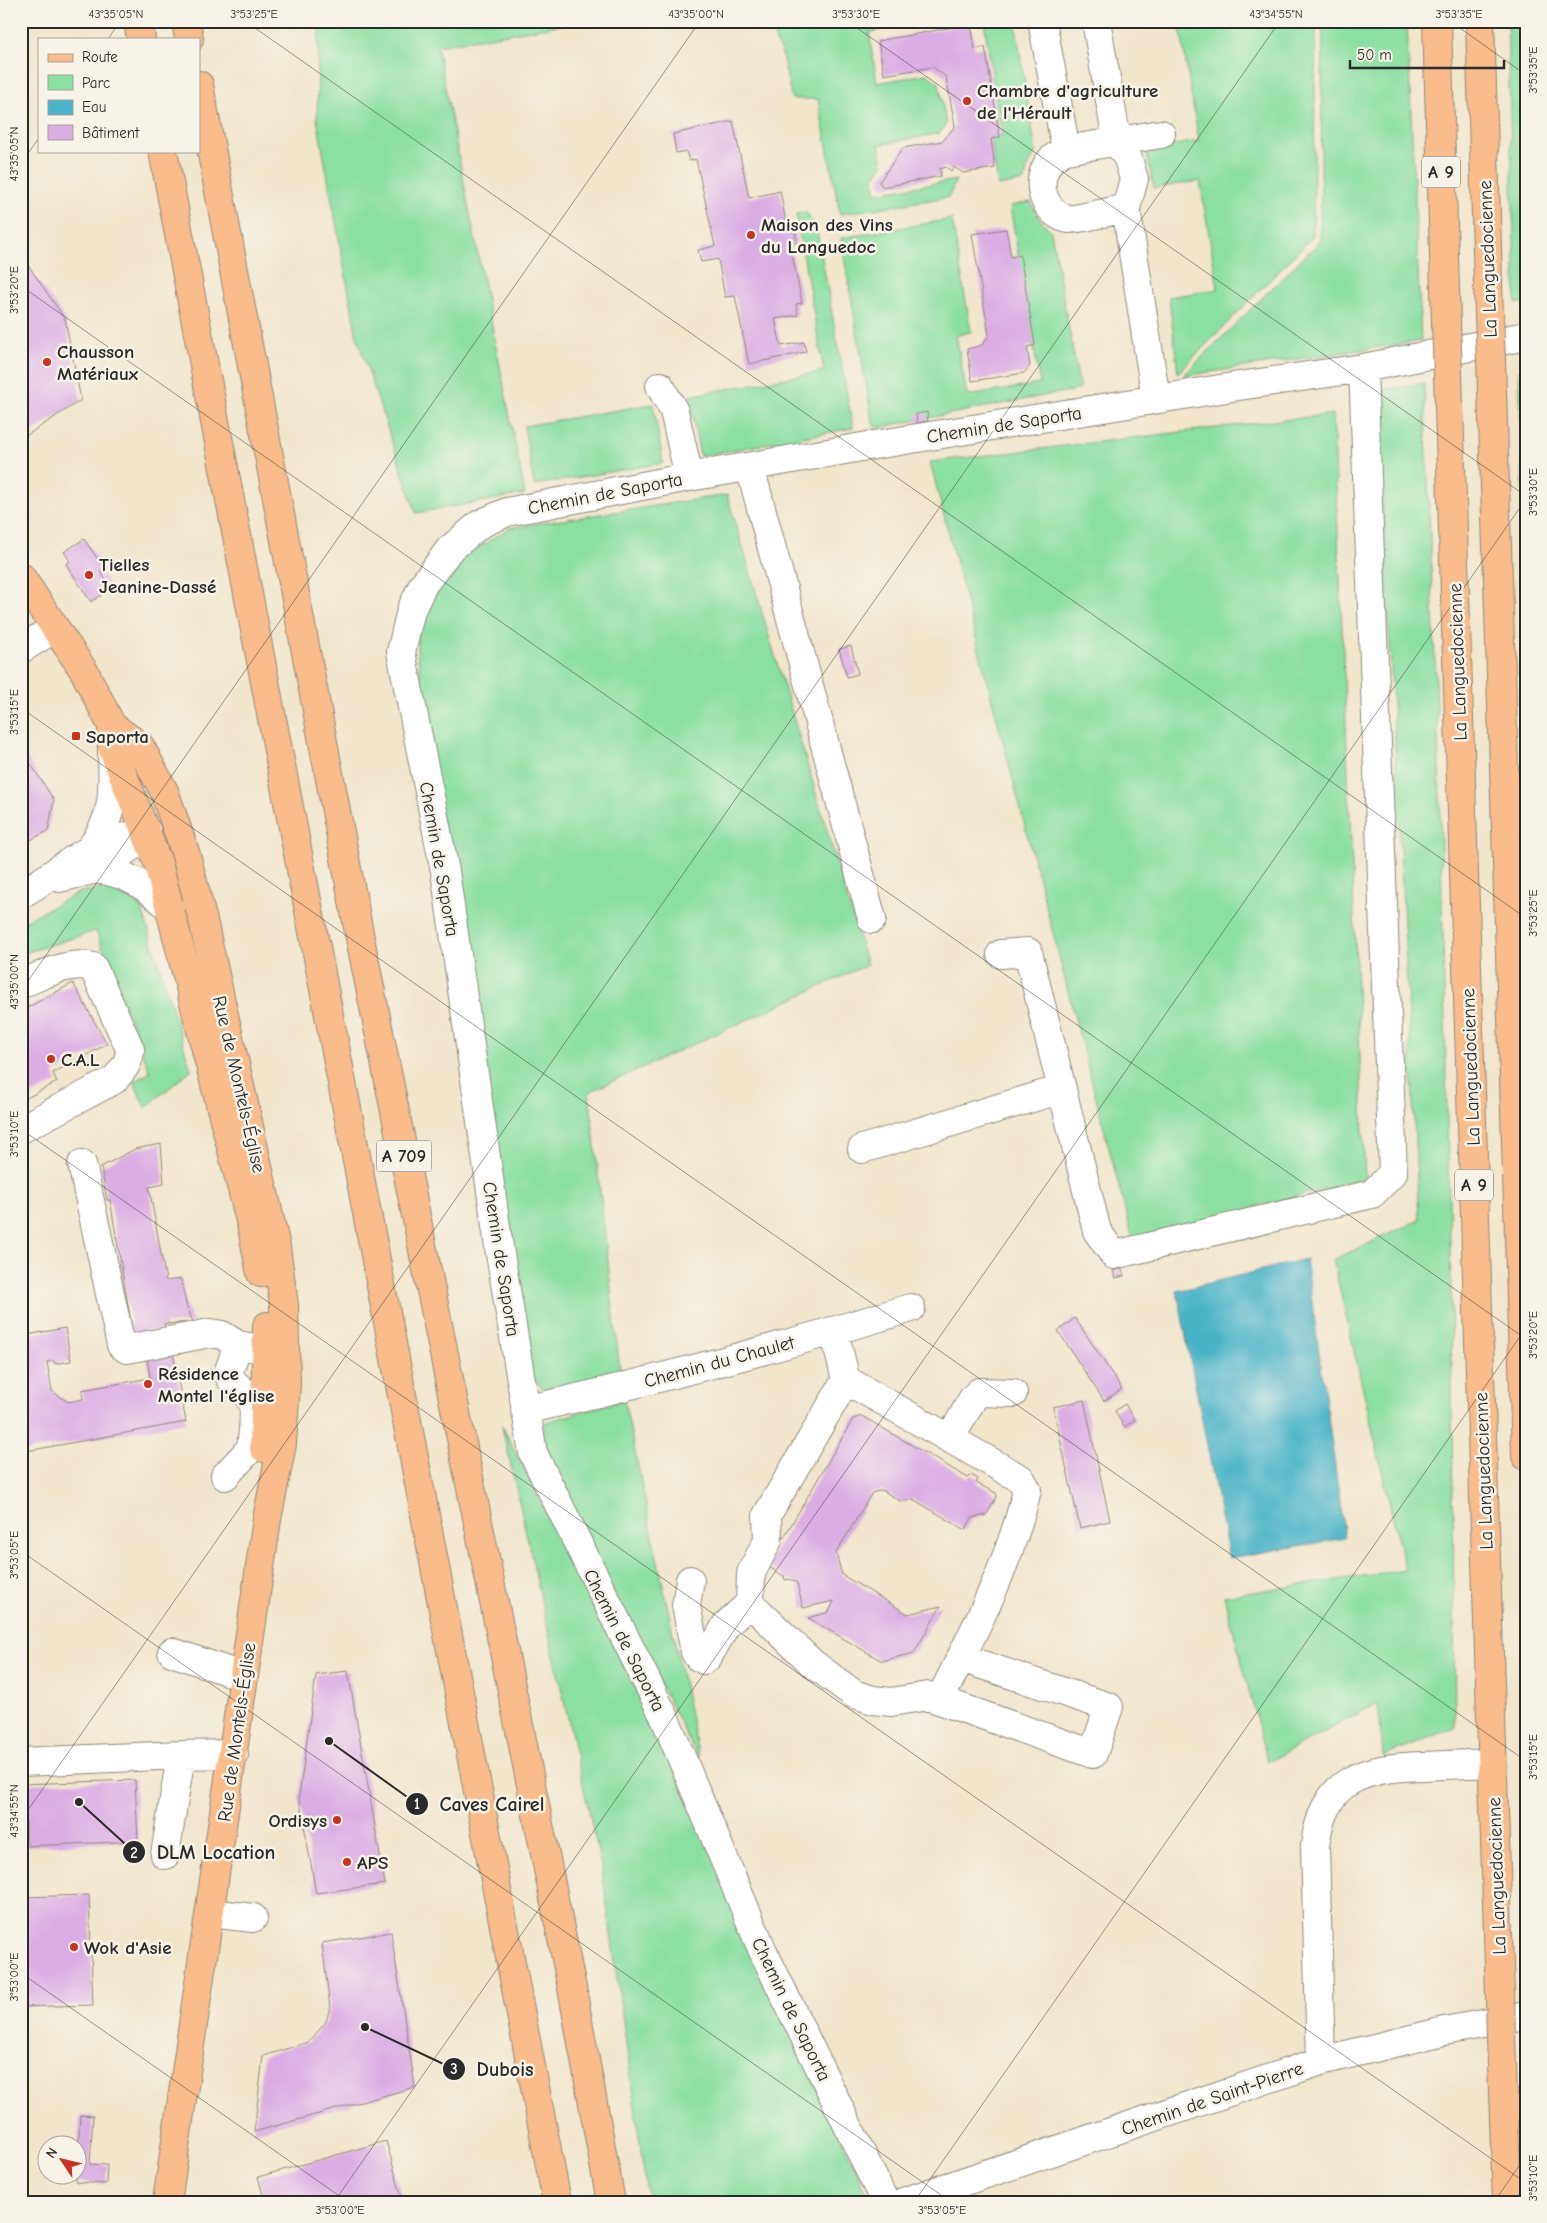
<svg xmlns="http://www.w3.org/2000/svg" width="1547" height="2223" viewBox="0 0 1547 2223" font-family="'Comic Neue',sans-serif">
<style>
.green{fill:#8ae0a3;stroke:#5a8667}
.water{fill:#4ab4c8;stroke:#3a707a}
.building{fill:#daaee4}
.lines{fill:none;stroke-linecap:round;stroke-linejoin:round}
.minor-casing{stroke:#8e887c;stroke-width:30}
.major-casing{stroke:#8e887c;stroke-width:30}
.highway-casing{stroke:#8e887c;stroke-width:30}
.minor{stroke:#fff;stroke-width:28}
.major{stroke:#f9bc8a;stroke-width:28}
.highway{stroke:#f9bc8a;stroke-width:28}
.highway-bridge-casing{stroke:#8e887c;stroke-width:30;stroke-linecap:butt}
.highway-bridge{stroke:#f9bc8a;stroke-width:28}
.ticks{fill:none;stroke:#2b2b2b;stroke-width:1;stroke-opacity:0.45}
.poi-dot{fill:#c8321e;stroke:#f7f3e8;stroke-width:2}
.labels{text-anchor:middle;stroke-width:5;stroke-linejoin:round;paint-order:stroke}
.shield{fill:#f7f3e8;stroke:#686764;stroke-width:1}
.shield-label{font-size:18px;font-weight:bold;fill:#2b2b2b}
.poi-label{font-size:19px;font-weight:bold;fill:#2b2b2b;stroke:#f7f3e8;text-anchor:start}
.street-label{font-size:19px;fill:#2b2b2b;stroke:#f7f3e8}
.leader{fill:none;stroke:#2b2b2b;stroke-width:2}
.callout-dot{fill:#2b2b2b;stroke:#f7f3e8;stroke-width:2}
.mark-label{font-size:15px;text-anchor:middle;font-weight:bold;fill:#fff}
.callout-label{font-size:20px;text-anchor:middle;font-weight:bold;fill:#2b2b2b;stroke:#f7f3e8;stroke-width:5;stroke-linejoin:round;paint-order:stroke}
.neatline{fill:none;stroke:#2b2b2b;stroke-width:2}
.ticks-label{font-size:12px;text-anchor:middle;fill:#2b2b2b}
</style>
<rect width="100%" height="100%" fill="#f7f3e8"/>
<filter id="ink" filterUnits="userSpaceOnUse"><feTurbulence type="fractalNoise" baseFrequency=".02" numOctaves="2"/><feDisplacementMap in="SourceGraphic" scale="10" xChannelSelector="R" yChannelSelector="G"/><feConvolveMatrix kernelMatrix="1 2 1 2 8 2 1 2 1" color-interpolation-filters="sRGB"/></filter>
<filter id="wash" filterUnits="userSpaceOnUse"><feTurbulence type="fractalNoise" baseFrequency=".0096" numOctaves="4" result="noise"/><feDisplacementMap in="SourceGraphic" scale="20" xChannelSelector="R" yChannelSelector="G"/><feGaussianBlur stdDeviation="1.12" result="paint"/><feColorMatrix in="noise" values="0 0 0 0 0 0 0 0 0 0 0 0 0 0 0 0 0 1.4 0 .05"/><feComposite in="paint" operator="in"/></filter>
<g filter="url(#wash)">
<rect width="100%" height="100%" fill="#f1e5cc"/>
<path class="green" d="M319 21H584L437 46 525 494 416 513 357 337 317 119Z
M767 21H879L880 30 869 33 877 83 926 74 939 83 946 124 940 133 879 145 883 164 873 180 876 193 956 180 949 197 840 214 818 99H792L782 54Z
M984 21H1015L1036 152 1028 166 1024 181 998 186 991 138 1002 136Z
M1179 21H1316L1313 236 1178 373 1169 297 1218 289 1200 181 1154 188 1146 150 1199 141Z
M1323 21H1407L1421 341 1183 376 1320 241Z
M1507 21H1526V303H1516Z
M1031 202 1038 217 1051 231 1080 389 876 428 872 420 841 238 952 219 971 332 956 335 967 396 1040 384 1010 206Z
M806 212 817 231 853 428 700 456 689 396 824 371 796 214Z
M1519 371H1526V561Z
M1424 383 1439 762 1451 1290 1455 1727 1383 1756 1378 1703 1268 1762 1224 1596 1405 1570 1333 1260 1419 1220 1377 391Z
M653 404 663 463 534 485 524 426Z
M1333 414 1365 1178 1133 1240 930 462Z
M727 495 867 965 589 1092 620 1371 546 1392 525 1371 417 651 419 623 442 583 461 559 509 528Z
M101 889 126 893 142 909 191 1070 145 1108 134 1082 150 1072 96 931 21 954V923L80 892Z
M624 1400 700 1762 538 1445 546 1422Z
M502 1426 651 1720 870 2202H648L602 1869Z"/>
<path class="water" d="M1306 1259 1345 1538 1229 1558 1177 1291Z"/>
<g id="blocks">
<path class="building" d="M965 25 972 30 975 49 985 47 1000 137 991 139 995 168 963 173 954 167 951 171 946 167 940 169 941 176 883 187 879 182 903 148 943 141 955 126 946 77 933 67 884 75 878 41Z
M733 121 749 198 780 191 787 227 794 225 797 242 790 244 802 303 796 304 798 315 775 319 781 346 804 342 806 352 749 364 735 296 725 297 718 259 701 262 698 250 715 246 696 159 689 161 686 151 676 153 673 134Z
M1006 229 1011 257 1020 255 1035 345 1027 347 1030 366 1024 373 972 381 967 349 982 345 989 335 972 234Z
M21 255 65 319 81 400 21 439Z
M927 412 928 421 917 423 916 414Z
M84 539 104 568 100 571 111 588 91 602 66 564 70 561 64 552Z
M851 646 858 674 847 677 839 649Z
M21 749 54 800 48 831 21 845Z
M73 983 107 1044 53 1073 57 1082 21 1101V1011Z
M161 1144 164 1184 149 1187 166 1281 181 1279 186 1304 193 1322 164 1324 165 1328 133 1334 110 1200H107L101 1167 135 1149Z
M1122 1269 1124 1276 1115 1278 1113 1271Z
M1075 1318 1122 1389 1104 1401 1058 1331Z
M65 1328 71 1361 55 1364 54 1361 47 1362 52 1391 68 1402 83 1399 82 1390 150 1378 147 1358 173 1353 186 1422 21 1452V1336Z
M1084 1400 1110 1521 1080 1528 1053 1407Z
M1125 1404 1135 1420 1124 1427 1115 1411Z
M862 1416 968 1478 971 1475 978 1479 976 1483 996 1493 997 1497 986 1515 972 1518 965 1530 913 1499 902 1502 882 1490 872 1493 836 1553 842 1575 908 1614 941 1606 914 1653 882 1661 808 1618 829 1612 834 1601 803 1608 797 1583 789 1579 785 1580 784 1576 767 1566 853 1419Z
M348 1671 385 1884 316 1893 299 1797 316 1675Z
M135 1780 138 1841 27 1846 26 1821H21V1784Z
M89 1895 93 2005 21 2007V1897Z
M391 1932 415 2087 254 2132 263 2056 309 2042 326 2022 330 2008 322 1943Z
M80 2115 93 2116 90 2164 107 2165 106 2184 76 2182Z
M386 2141 403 2202H265L258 2177Z"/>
</g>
</g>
<g filter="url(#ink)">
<use href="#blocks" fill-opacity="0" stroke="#8e887c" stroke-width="1"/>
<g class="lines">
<defs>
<path id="minor" d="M1042 21 1066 150
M1096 21 1117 141 1128 159 1134 179 1126 208 1156 399
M1126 208C1116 210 1077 220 1069 219 1046 215 1035 187 1046 167 1049 160 1059 153 1066 150L1161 134
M660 386 674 411 689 477
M750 467 872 919
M21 649 55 628
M89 850C116 816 113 790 112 749
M97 869C129 874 146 886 170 908
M60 878 97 869 134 845
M21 894C46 881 66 862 91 849 109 840 128 836 147 832
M1001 954 1028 952 1097 1231 1114 1255 1372 1194 1393 1173 1363 368
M21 984C43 975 70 960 93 967L130 1049C130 1062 123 1070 114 1080L21 1129
M862 1149 1062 1089
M82 1164 121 1345 127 1349 210 1333 222 1335 238 1345 267 1350
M834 1331 846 1380 767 1515 768 1540 751 1573 750 1603 812 1663 854 1694 873 1700 891 1702 928 1696 1093 1754 1109 1707 961 1658
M846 1380 1021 1479 1027 1490C1010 1563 974 1632 940 1699
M525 1410C655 1381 784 1346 911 1308
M950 1439 973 1398 979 1392 1013 1393
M225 1476 251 1448C252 1434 258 1408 249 1397 241 1387 232 1385 228 1373L238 1345
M690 1580 686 1605 695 1652 698 1657 704 1660 708 1657 726 1625 750 1603
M172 1652 244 1677
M21 1762 181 1755
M165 1855 181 1755 234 1754
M210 1913 253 1918
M1321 2061 1315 1846C1323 1778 1363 1768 1423 1766 1446 1765 1469 1764 1492 1763
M885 2202 762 1949 664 1716 533 1453 499 1247 445 871 401 652 411 610 423 585 449 550 480 524 507 512 689 477 862 447 1239 386 1363 368 1526 336
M903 2202 1321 2061 1444 2031 1526 2016"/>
<path id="major" d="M21 577 84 671 112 726V747L158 863 252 1228 261 1273
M112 726 140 746 164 791 186 855 203 921 276 1247 284 1305 286 1384 282 1444 267 1519 167 2202
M264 1448 267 1326"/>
<path id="highway" d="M138 21 141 39
M186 21 189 39
M1437 21 1446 323
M1480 21 1489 315
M199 85 360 938 572 1988 611 2202
M163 151 557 2202
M1491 360 1526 1456
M1448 375 1500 1996
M1501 2038 1507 2202"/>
</defs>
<use href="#minor" class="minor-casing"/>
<use href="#major" class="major-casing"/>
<use href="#highway" class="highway-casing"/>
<use href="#minor" class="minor"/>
<use href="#major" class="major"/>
<use href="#highway" class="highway"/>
<defs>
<path id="highway-bridge" d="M1489 315 1491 360
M1446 323 1448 375
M1500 1996 1501 2038"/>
</defs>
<use href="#highway-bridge" class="highway-bridge-casing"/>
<use href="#highway-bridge" class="highway-bridge"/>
</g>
</g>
<path class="ticks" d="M245 21 1526 918M847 21 1526 496M1450 21 1526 75M108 39 120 21M21 163 39 138M21 286 1526 1339M21 708 1526 1761M21 991 700 21M21 1129 1526 2183M21 1551 951 2202M21 1820 1280 21M21 1973 348 2202M334 2202 1526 499M914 2202 1526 1328M1494 2202 1526 2156"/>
<g class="poi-dot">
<circle cx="967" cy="101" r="5"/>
<circle cx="751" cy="235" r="5"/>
<circle cx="47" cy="362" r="5"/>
<circle cx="89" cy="575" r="5"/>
<rect x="71" y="731" width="10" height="10" rx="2.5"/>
<circle cx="51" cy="1059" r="5"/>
<circle cx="148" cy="1384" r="5"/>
<circle cx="337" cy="1820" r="5"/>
<circle cx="347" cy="1862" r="5"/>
<circle cx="74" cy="1947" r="5"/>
</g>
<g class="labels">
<g class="shield">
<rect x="1422" y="156.5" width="38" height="31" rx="4"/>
<rect x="376.5" y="1140.5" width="55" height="31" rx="4"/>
<rect x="1455" y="1169.5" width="38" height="31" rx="4"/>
</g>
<g class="shield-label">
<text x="1441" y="178">A 9</text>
<text x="404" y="1162">A 709</text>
<text x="1474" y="1191">A 9</text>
</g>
<g class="poi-label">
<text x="977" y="97">Chambre d'agriculture<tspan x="977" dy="22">de l'Hérault</tspan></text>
<text x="761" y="231">Maison des Vins<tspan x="761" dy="22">du Languedoc</tspan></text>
<text x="57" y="358">Chausson<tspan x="57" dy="22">Matériaux</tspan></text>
<text x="99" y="571">Tielles<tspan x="99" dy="22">Jeanine-Dassé</tspan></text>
<text x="86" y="743">Saporta</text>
<text x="61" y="1066">C.A.L</text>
<text x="158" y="1380">Résidence<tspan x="158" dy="22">Montel l'église</tspan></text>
<text x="327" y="1827" text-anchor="end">Ordisys</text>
<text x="357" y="1869">APS</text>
<text x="84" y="1954">Wok d'Asie</text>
</g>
<g class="street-label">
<text transform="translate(1487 259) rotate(-92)" y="7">La Languedocienne</text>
<text transform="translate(1004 424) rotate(-9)" y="7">Chemin de Saporta</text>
<text transform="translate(605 493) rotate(-11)" y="7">Chemin de Saporta</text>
<text transform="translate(1457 662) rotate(-92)" y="7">La Languedocienne</text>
<text transform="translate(440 859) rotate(80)" y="7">Chemin de Saporta</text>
<text transform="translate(1470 1067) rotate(-92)" y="7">La Languedocienne</text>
<text transform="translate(240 1084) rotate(77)" y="7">Rue de Montels-Église</text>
<text transform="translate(502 1259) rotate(81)" y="7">Chemin de Saporta</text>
<text transform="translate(719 1361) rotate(-15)" y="7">Chemin du Chaulet</text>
<text transform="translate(1483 1471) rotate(-92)" y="7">La Languedocienne</text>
<text transform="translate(625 1640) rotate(63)" y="7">Chemin de Saporta</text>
<text transform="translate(236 1732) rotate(-82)" y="7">Rue de Montels-Église</text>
<text transform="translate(1496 1876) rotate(-92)" y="7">La Languedocienne</text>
<text transform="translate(792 2009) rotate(64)" y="7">Chemin de Saporta</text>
<text transform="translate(1212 2098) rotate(-19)" y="7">Chemin de Saint-Pierre</text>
</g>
</g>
<path class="leader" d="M329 1741L417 1804M79 1802L134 1852M365 2027L454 2069"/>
<g class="callout-dot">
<circle cx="329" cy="1741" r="5"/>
<circle cx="79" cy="1802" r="5"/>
<circle cx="365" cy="2027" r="5"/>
<circle cx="417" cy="1804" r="12"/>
<circle cx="134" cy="1852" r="12"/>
<circle cx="454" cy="2069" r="12"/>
</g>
<g class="mark-label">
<text x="417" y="1809">1</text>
<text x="134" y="1858">2</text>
<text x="454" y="2074">3</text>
</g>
<g class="callout-label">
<text x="492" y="1811">Caves Cairel</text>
<text x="216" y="1859">DLM Location</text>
<text x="505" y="2076">Dubois</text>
</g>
<rect width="1547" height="2223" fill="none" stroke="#f7f3e8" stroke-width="55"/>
<rect x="38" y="38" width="162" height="115" fill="#f7f3e8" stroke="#a5a39c"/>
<rect x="48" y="54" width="25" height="8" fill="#f9bc8a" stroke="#a5a39c"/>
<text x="82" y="62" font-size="15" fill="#2b2b2b">Route</text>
<rect x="48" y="75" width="25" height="15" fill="#8ae0a3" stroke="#a5a39c"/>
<text x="82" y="88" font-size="15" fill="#2b2b2b">Parc</text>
<rect x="48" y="100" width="25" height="15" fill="#4ab4c8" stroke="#a5a39c"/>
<text x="82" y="112" font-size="15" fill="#2b2b2b">Eau</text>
<rect x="48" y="125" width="25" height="15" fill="#daaee4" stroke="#a5a39c"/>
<text x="82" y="138" font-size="15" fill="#2b2b2b">Bâtiment</text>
<g transform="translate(62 2160) rotate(305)"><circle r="24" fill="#f7f3e8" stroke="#a5a39c"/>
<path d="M0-4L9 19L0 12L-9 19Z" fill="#c8321e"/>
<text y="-8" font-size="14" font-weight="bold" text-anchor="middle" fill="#2b2b2b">N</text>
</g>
<path d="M1350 60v8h154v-8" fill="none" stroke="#2b2b2b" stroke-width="2.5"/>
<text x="1357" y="60" font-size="15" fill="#2b2b2b" stroke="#f7f3e8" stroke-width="4" paint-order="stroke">50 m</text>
<rect x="28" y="28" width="1492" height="2168" class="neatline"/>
<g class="ticks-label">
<text x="116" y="18">43°35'05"N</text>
<text x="254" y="18">3°53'25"E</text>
<text x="696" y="18">43°35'00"N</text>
<text x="856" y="18">3°53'30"E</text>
<text x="1276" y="18">43°34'55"N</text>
<text x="1459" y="18">3°53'35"E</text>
<text transform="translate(1533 70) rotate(-90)" y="4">3°53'35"E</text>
<text transform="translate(14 154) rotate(-90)" y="4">43°35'05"N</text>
<text transform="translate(14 290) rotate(-90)" y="4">3°53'20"E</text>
<text transform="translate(1533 492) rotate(-90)" y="4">3°53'30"E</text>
<text transform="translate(14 712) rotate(-90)" y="4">3°53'15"E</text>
<text transform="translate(1533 913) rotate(-90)" y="4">3°53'25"E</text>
<text transform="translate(14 982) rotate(-90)" y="4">43°35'00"N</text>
<text transform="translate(14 1134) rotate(-90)" y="4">3°53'10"E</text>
<text transform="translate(1533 1335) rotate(-90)" y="4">3°53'20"E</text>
<text transform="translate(14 1555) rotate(-90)" y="4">3°53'05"E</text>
<text transform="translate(1533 1757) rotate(-90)" y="4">3°53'15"E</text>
<text transform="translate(14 1811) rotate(-90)" y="4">43°34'55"N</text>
<text transform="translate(14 1977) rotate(-90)" y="4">3°53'00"E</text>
<text transform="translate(1533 2178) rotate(-90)" y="4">3°53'10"E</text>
<text x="340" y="2214">3°53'00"E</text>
<text x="942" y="2214">3°53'05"E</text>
</g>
</svg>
